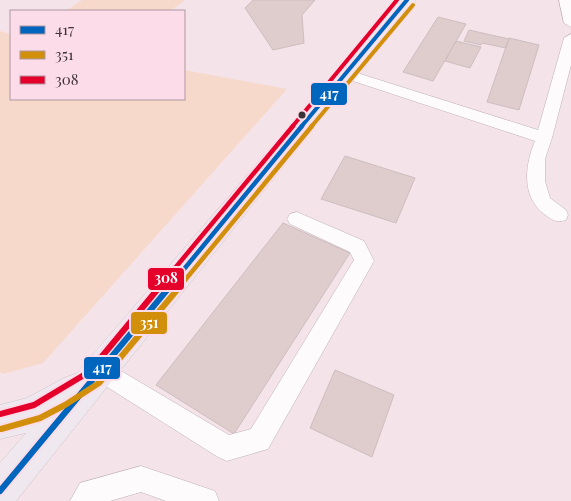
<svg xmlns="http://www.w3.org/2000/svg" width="571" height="501" viewBox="0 0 571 501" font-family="'Playfair Display',serif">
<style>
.green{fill:#f6d9ca}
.building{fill:#dfcccd;stroke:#ccbec0}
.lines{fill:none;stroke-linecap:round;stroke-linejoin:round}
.lane-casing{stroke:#bfb2b7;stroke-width:1}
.primary-casing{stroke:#cdc4c7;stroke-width:1}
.lane{fill:#fdfbfc;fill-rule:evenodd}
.primary{fill:#efe8ef;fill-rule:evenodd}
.bus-1-far2-casing{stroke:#fbdce8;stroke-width:6}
.bus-1-far1-casing{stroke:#fbdce8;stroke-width:8}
.bus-1-casing{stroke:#fbdce8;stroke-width:10}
.bus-2-far2-casing{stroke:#fbdce8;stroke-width:6}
.bus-2-far1-casing{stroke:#fbdce8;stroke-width:8}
.bus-2-casing{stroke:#fbdce8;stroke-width:10}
.bus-3-far2-casing{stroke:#fbdce8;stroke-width:6}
.bus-3-far1-casing{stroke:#fbdce8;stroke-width:8}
.bus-3-casing{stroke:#fbdce8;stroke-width:10}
.bus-1-far2{stroke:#0065bd;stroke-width:4}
.bus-1-far1{stroke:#0065bd;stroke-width:4.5}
.bus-1{stroke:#0065bd;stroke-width:6}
.bus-2-far2{stroke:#d28f0b;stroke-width:4}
.bus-2-far1{stroke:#d28f0b;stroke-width:4.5}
.bus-2{stroke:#d28f0b;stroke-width:6}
.bus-3-far2{stroke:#e4002b;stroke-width:4}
.bus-3-far1{stroke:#e4002b;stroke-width:4.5}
.bus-3{stroke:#e4002b;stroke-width:6}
.bus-dot{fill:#3d3136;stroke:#fbdce8;stroke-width:2}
.line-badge{stroke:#fbdce8;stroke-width:2}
.badge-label{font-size:14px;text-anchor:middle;font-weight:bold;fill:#fff}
</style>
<rect width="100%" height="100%" fill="#f4e3e9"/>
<path class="green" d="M82 0H185L170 11H66Z
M0 31 11 34V99H184V70L287 89 43 363 3 374 0 372Z"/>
<path class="building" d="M253 0H315L302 15 304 43 273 50 245 8Z
M438 17 466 24 433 81 403 72Z
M469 30 509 39 506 48 482 43 481 45 464 41Z
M509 38 539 45 519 110 487 102Z
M456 41 481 47 470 68 445 61Z
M345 156 415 178 396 223 321 199Z
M283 223 350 253 234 434 156 385Z
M335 370 394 395 372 457 310 428Z"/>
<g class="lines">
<defs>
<path id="lane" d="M559 0H571V27L564 23Z
M571 34V65L552 138 545 159V181L550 198 566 210 568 215 566 220C556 223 552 220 544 214 521 196 525 165 535 141L341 77 339 74 341 71H351L538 130 564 38Z
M297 212 364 241 374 261 268 449 227 461 218 457 93 378 89 370 93 362 101 359 229 435 251 429 354 260 350 252 290 224 287 219 290 214Z
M141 466 215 491 219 501H166L141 492 110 501H70L80 483Z"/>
<path id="primary" d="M398 0H416L16 501H0V463L26 433 0 439V405L27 398 64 378 77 373Z"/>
</defs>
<use href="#lane" class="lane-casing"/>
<use href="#primary" class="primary-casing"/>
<use href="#lane" class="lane"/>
<use href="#primary" class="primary"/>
<defs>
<path id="bus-1-far2" d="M301 127 407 0"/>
<path id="bus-1-far1" d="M166 291 302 126"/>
<path id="bus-1" d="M0 491 167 290"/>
<path id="bus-2-far2" d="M311 127 413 5"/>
<path id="bus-2-far1" d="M176 291 312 126"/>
<path id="bus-2" d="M1 429 40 418 65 405 99 383 177 290"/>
<path id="bus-3-far2" d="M292 127 397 0"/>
<path id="bus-3-far1" d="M156 291 293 126"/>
<path id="bus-3" d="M0 414 34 405 89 372 157 290"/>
</defs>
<use href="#bus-1-far2" class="bus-1-far2-casing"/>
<use href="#bus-1-far1" class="bus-1-far1-casing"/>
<use href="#bus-1" class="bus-1-casing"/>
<use href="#bus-2-far2" class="bus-2-far2-casing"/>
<use href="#bus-2-far1" class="bus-2-far1-casing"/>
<use href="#bus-2" class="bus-2-casing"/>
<use href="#bus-3-far2" class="bus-3-far2-casing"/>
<use href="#bus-3-far1" class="bus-3-far1-casing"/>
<use href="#bus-3" class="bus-3-casing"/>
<use href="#bus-1-far2" class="bus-1-far2"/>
<use href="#bus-1-far1" class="bus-1-far1"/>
<use href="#bus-1" class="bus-1"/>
<use href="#bus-2-far2" class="bus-2-far2"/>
<use href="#bus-2-far1" class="bus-2-far1"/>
<use href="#bus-2" class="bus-2"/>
<use href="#bus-3-far2" class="bus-3-far2"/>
<use href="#bus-3-far1" class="bus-3-far1"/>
<use href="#bus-3" class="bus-3"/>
</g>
<circle class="bus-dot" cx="302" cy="115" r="4.5"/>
<g class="line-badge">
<rect x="310" y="82" width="38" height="24" rx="5" fill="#0065bd"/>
<rect x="147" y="267" width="38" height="24" rx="5" fill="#e4002b"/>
<rect x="130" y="311" width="38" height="24" rx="5" fill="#d28f0b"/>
<rect x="83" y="356" width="38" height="24" rx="5" fill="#0065bd"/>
</g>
<g class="badge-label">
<text x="329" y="99">417</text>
<text x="166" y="283">308</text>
<text x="149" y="328">351</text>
<text x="102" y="373">417</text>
</g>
<rect x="10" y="10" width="175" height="90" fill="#fbdce8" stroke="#af98a1"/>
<rect x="20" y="26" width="25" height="8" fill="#0065bd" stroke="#af98a1"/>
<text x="55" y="35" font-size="15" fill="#3d3136">417</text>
<rect x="20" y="51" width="25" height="8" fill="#d28f0b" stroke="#af98a1"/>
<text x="55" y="60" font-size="15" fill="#3d3136">351</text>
<rect x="20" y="76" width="25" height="8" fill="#e4002b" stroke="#af98a1"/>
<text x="55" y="85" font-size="15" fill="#3d3136">308</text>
</svg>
